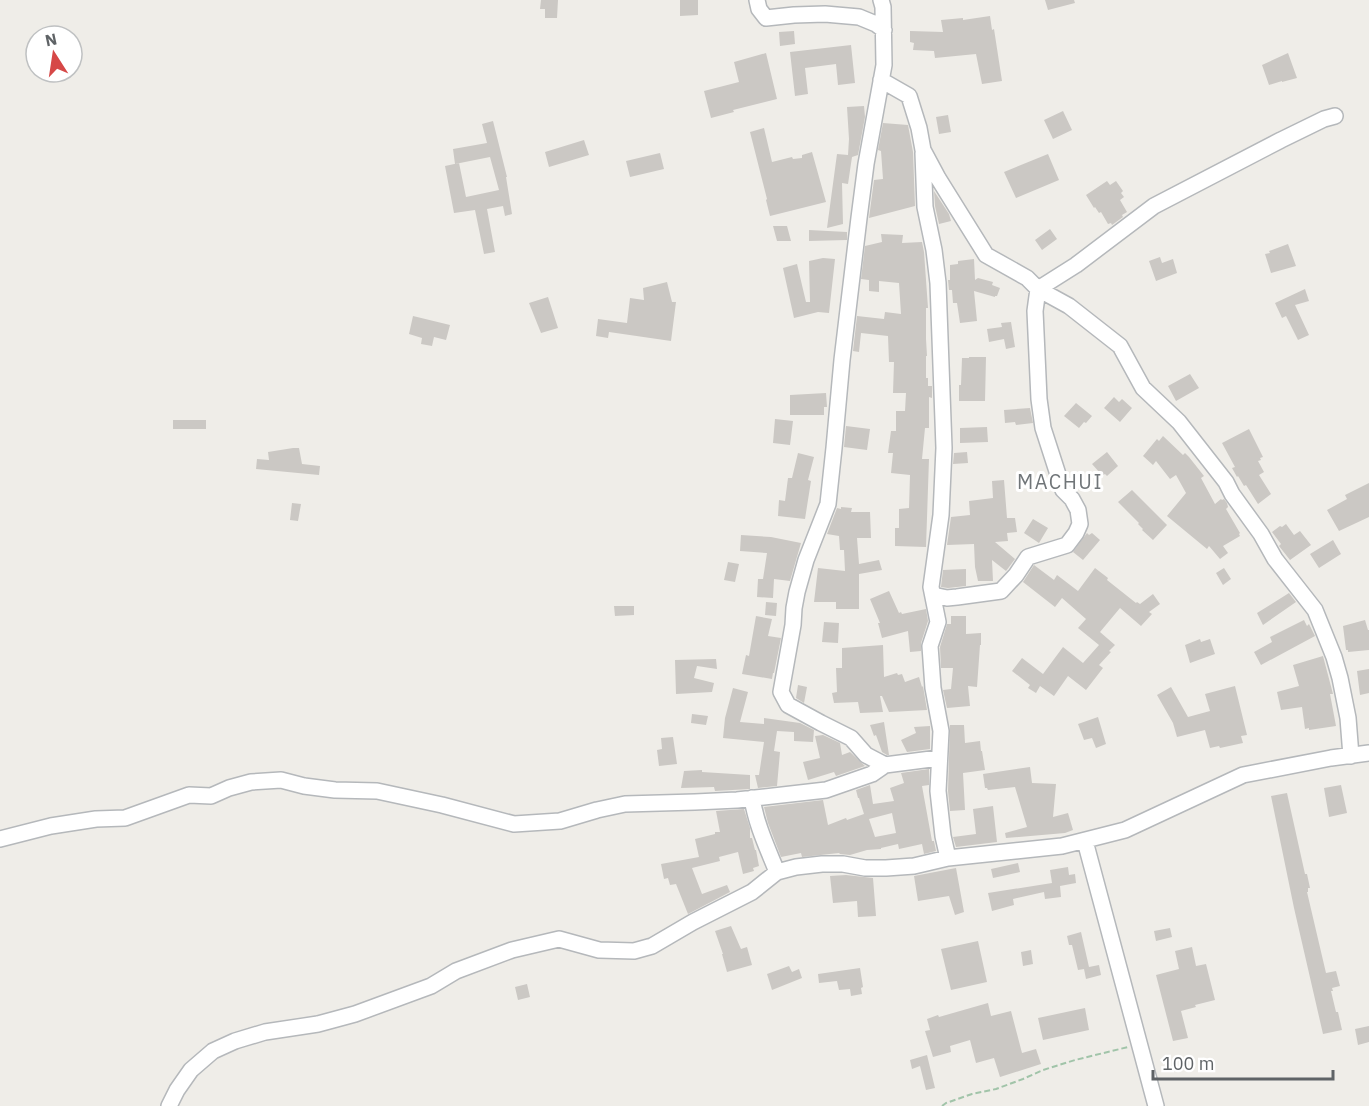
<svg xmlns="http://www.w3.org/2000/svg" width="1369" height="1106" viewBox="0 0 1369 1106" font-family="'IBM Plex Sans',sans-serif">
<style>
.building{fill:#cbc8c4;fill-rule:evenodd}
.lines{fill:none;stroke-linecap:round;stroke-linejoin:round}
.minor-casing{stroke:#b5b8bb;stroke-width:18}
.path{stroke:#a1c4a9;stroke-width:2;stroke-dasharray:6 3;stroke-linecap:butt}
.minor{stroke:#fff;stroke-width:15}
.labels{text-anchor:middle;stroke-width:6;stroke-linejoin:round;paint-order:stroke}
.quarter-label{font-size:20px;letter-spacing:1.5px;fill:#707578;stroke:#fff}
</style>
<rect width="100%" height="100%" fill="#efede8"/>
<path class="building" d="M541 0H558L557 18H545V9H540Z
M680 0H698V15L680 16Z
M1045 0H1074L1075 3 1048 10Z
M990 16 992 30 994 29 1002 81 982 84 976 54 935 58 934 51 913 50 914 43 910 42V31L943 32 941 20 963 18V20Z
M794 31 795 44 780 46 779 32Z
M851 45 855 83 838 85 836 64 805 68 808 94 795 96 790 52Z
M766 53 777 99 733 110 734 112 711 118 704 91 739 82 734 62Z
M1288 53 1297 78 1282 82V81L1269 85 1262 65Z
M864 106 865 117 858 155 852 157 848 184 842 183 843 224 827 228 837 154 848 155 849 139 847 107Z
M1063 111 1072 130 1053 139 1044 120Z
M948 115 951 132 939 134 936 117Z
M493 121 507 177H506L512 214 505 216 503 206 487 209 495 252 484 254 475 210 454 213 445 166 459 163 466 197 499 190 490 157 455 164 453 149 487 143 482 124Z
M883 123 908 125 913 152 915 206 869 218 874 180 883 179 881 151 878 150Z
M764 128 772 162 792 157 793 159 802 158V155L812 152 826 202 770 216 766 200 767 199 750 132Z
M584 140 589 155 549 167 545 152Z
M660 153 664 169 630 177 626 161Z
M1048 154 1059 180 1016 198 1004 172Z
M1107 181 1110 185 1116 181 1123 191 1121 193 1124 197 1120 200 1127 212 1122 215 1123 217 1112 225 1111 223 1108 224 1101 212 1099 213 1095 207 1094 208 1086 195Z
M934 191 949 214 951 221 939 224 935 206Z
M773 226H787L791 241H777Z
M1050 229 1057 239 1042 250 1035 240Z
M809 230 847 232V240L809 241Z
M881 234 903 235 902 243 922 242 924 252 928 308H926V339L927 356H926V378H928V386H932V398L929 397V428H925L922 459H929L926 547 895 546V528H899V509L909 508 910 475 891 473 893 453H888L891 431H896V411H905L906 393H893L894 362H889L888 336 861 333 859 352 853 351 857 316 884 319 885 312 901 314 899 283 879 281V292L869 291V280L861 279 865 246 882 242Z
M1288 244 1296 266 1271 273 1265 254 1270 253 1269 251Z
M1160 257 1162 263 1173 259 1177 273 1156 281 1149 261Z
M823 258 835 259 829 313 818 312 794 318 783 268 797 264 806 302H810L809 261Z
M974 259 975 280 978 278 993 282 992 285 1000 288 997 296H995V297L974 291 977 321 960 323 957 303H953L952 290H949L948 280H950V265L958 264V261Z
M667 282 672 302H676L671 341 609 332 608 338 596 336 598 319 627 323 630 298 644 300 643 288Z
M1305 289 1309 301 1295 305 1309 335 1298 340 1286 316 1282 318 1275 303Z
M548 297 558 328 541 333 529 303Z
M413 316 450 325 446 340 434 337 432 346 421 344 422 338 409 334Z
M1011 322 1015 347 1006 349 1004 339 989 342 987 329 1002 327 1001 323Z
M969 357H986L985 401H959V385H961L962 358H969Z
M1190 374 1199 388 1176 401 1168 386Z
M826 393 827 407H824V415H790V395Z
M1114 397 1119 402 1122 399 1132 408 1120 422 1104 408Z
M1076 403 1092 416 1086 423 1084 422 1079 428 1064 416Z
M1030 408 1033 423 1016 425 1015 422 1005 423 1004 410Z
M775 419 793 421 790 445 773 443Z
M173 420H206V429H173Z
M846 426 870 429 867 450 844 447Z
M987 427 988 442 960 443V428Z
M1249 429 1263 457 1260 458 1261 460 1258 461 1264 472 1259 475 1271 494 1258 504 1246 485 1244 486 1238 476 1237 477 1232 468 1235 467 1222 443Z
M1163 436 1183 455 1185 453 1189 457 1204 476 1201 478 1215 504 1221 499 1222 500 1224 499 1227 503 1228 507 1226 509 1240 533 1239 534 1240 536 1223 546 1228 553 1220 559 1209 546 1207 549 1167 516 1186 493 1176 475 1170 479 1156 461 1153 465 1143 456 1157 439 1159 441Z
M293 448H299L302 464 320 466 319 475 256 469 257 459 269 460 268 452Z
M967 452 968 463 953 464 954 453Z
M1107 452 1118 466 1107 476 1105 474 1103 475 1101 472 1100 473 1092 464Z
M798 453 814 457 808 480 811 481 805 519 778 516 779 500 785 501 788 478H792Z
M1004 480 1007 518H1015L1017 532 1007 533 1008 541 995 542 1015 559 1006 571 992 560 993 581H978L975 567 974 544 947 545 951 517 970 515 969 501 993 498 992 481Z
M1369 483V517L1339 531 1327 510 1347 499 1345 495Z
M1132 490 1167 525 1153 540 1142 530 1143 529 1138 524 1139 523 1118 502Z
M292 503 301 504 298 521 290 520Z
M841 507 852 508 851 512H870L871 538H857L859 564 879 560 882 570 859 574V609H836V602H814L818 568 845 571 844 550H840L839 536 827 534 837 508 841 509Z
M1033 519 1048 528 1039 543 1024 533Z
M1286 524 1294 535 1300 531 1311 545 1290 560 1279 546 1281 544 1272 532 1280 526 1282 527Z
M1087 533 1089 535 1092 533 1100 540 1083 560 1073 552Z
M741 535 771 537 801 543 790 581 774 579 773 598 757 597 758 579H763L767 553 740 551Z
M1333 540 1341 554 1319 568 1310 554Z
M728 562 739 564 735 582 724 580Z
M1034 565 1054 580 1057 575 1078 591 1095 568 1108 578 1107 580 1136 603 1137 602 1140 604 1153 594 1160 604 1149 612 1152 614 1141 626 1120 608 1100 632 1115 645 1109 651 1111 652 1099 665 1103 668 1086 690 1068 676 1054 696 1040 686 1036 693 1028 688 1030 685 1012 671 1022 658 1043 674 1063 647 1083 663 1099 645 1078 628 1086 619 1062 598 1055 607 1023 582Z
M1224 568 1231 579 1223 585 1216 573Z
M966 569V586L948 588 941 587 943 570Z
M889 591 899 613 901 612 902 614 926 609 928 621 921 643V651L910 652 908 631 882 638 878 623H880L870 599Z
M1289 593 1296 602 1263 625 1257 613Z
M766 602 777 603 776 616 765 615Z
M614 606H634V615L615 616Z
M756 616 772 619 768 636 781 638 774 673H773L772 679 742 674 746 655 749 656Z
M951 616H966V634L981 633V645H980L977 687 968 686 970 706 947 708 943 690 951 689 953 668H941L940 647 947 624H951Z
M1304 620 1307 626 1309 624 1315 636 1261 665 1254 652 1272 642 1270 637Z
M1365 620 1368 630H1369V650L1348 652V650H1346L1343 626Z
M824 622 839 623 838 643 822 642Z
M1200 639 1201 642 1210 639 1215 654 1190 663 1185 645Z
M883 645 884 677 897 673 898 675 902 674 905 682 919 677 922 687 923 686 927 710 889 712 882 696H880L883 712 860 713 858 702 834 703 832 693 837 692 836 668H842V648Z
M1323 656 1333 694H1330L1336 726 1309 730V728L1305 729 1302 707 1281 710 1277 692 1299 686 1293 665Z
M716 659 717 669 697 666 694 678 714 683 712 692 676 694 675 660Z
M1369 669V693L1360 695 1357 671Z
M798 685 807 687 804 703 796 698Z
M1235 686 1247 735 1241 736 1243 743 1220 748 1219 746 1210 748 1205 730 1177 737 1173 723 1157 695 1171 687 1188 717 1210 711 1205 694Z
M733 688 748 692 740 722 764 724V718L800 723 814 730 813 742 794 741V732L777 731 774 751 780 752 777 786 758 788 755 775H759L764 742 723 738 725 718Z
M692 714 708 716 706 725 691 723Z
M1098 717 1106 744 1096 748 1092 738 1084 740 1078 724Z
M884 722 889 755H887L882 752 876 735 874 736 870 725Z
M950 725H964L965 743 980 741 981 751H982L985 770 963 773 965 810 950 811 948 791Z
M930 726V749L907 752 901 740 916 733 914 727Z
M823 735 840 743 842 755 850 752 865 766 836 776 834 772 808 780 803 762 820 758 815 736Z
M673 737 677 764 659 766 657 750 662 749 661 738Z
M1030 767 1032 783 1056 784 1053 817 1068 813 1073 830 1065 833 1006 838 1005 833 1027 827 1015 787 988 790 987 788H985L983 774Z
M929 769V785L922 786 932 841H934L936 851 924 854 922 844 899 849 898 844 881 848V849L867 850 850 855 840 854 839 853 802 857 801 853 781 857 768 823 764 807 823 800 828 825 846 818 847 820 864 814 859 798H858L856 790 870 785 873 804 894 801 890 788 904 783 901 773ZM892 813 896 833 875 837 869 819Z
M702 770V772L750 775V789L715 791 714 787 681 788 684 771Z
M1341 785 1347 813 1329 817 1324 788Z
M1287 793 1305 874H1307L1310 888H1308V892H1307L1326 973 1336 971 1340 986 1332 988 1333 991H1331L1336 1012H1338L1342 1030 1323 1034 1294 908 1271 796Z
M993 806 997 842 956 847 953 837 976 834 973 809Z
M744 809 750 828V838H752L755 850H756L759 866 753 868 754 871 743 874 738 852 719 857 720 861 692 868 702 894 727 885 730 892 688 914 676 884 670 885 668 878 664 879 661 864 699 857 695 839 715 834V832H720L716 811Z
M1018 863 1020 872 993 878 991 869Z
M1068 867 1069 875 1075 874 1076 883 1060 886 1061 897 1045 899 1044 892 1013 899 1014 905 992 911 988 893 1052 883 1050 870Z
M956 868 964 912 955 915 949 896 918 901 914 876Z
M846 875 873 878 876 916 858 917 857 901 833 903 830 876Z
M731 926 741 949 747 947 752 965 727 972 722 954H723L715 931Z
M1170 928 1172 937 1156 941 1154 931Z
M1081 932 1089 967 1099 965 1101 975 1086 979 1084 969 1078 970 1072 945H1069L1067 936Z
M978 941 987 982 951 990 941 949Z
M1192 947 1196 966 1206 964 1215 1000 1195 1005 1196 1007 1181 1011 1188 1038 1173 1041 1156 975 1179 969 1175 951Z
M1031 950 1033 964 1023 966 1021 952Z
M789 966 792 972 799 969 802 978 772 990 767 974Z
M860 968 863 987 861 988 862 994 851 996 850 989 839 990 837 981 819 983 818 974Z
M527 984 530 997 518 1000 515 987Z
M988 1003 991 1016 1011 1011 1022 1053 1036 1049 1041 1064 1000 1077 994 1058 976 1063 970 1040 950 1046 951 1052 933 1057 925 1031 930 1030 927 1019 938 1015 939 1017Z
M1085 1008 1089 1030 1043 1040 1038 1018Z
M1369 1026V1042L1358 1045 1355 1029Z
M927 1055 935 1088 926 1090 920 1066 912 1069 910 1060Z"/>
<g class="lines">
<defs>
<path id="minor" d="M757 0 759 9 766 18 794 15 825 14 859 17 876 24 884 30
M881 0 883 7 884 65 866 164 859 218 842 360 834 448 828 504 806 560 797 592 794 608 793 625 781 692 788 705 821 723 851 738 866 755 885 765 939 758
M881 80 909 96 919 128 923 150 938 178 986 255 1027 278 1038 289 1069 306 1120 346 1143 388 1179 422 1226 482 1232 494 1261 534 1275 559 1315 610 1334 657 1340 678 1348 718 1351 756
M923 153 925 207 934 250 938 283 944 448 941 515 931 587 938 622 930 646 933 688 941 731 938 791 943 836 948 858
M933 595 947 598 957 597 1001 591 1016 575 1028 557 1067 545 1076 533 1080 524 1078 510 1072 499 1063 490 1043 428 1039 399 1035 311 1038 289 1076 265 1154 206 1281 140 1324 119 1335 116
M752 798C756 824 767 847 777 872
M0 839 51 826 96 819 125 818 189 795 211 796 229 788 251 782 281 780 304 786 335 790 377 791 442 805 514 824 560 821 597 810 625 804 695 802 737 800 826 790 872 774 885 765
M1085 841 1156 1106
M169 1106 177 1090 191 1070 213 1051 235 1041 265 1032 318 1024 355 1014 431 986 456 971 512 950 559 939 599 950 634 951 652 946 693 922 752 892 777 872 796 867 822 864H843L865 868H886L914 866 948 858 1062 846 1125 830 1243 775 1331 758 1369 753"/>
</defs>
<use href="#minor" class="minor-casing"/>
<path class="path" d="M942 1106 946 1103 972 1094 996 1089 1023 1079 1043 1070 1075 1060 1128 1047"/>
<use href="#minor" class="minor"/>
</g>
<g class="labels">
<g class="quarter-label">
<text x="1060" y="489">MACHUI</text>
</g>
</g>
<g transform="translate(54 54) rotate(348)"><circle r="28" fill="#ffffff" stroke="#bfc1c2" stroke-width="1.5"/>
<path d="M0-4.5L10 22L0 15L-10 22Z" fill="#d64847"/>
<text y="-9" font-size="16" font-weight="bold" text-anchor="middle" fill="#5f6366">N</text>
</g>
<path d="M1153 1070v9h180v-9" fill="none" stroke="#5f6366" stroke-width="3"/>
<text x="1162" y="1070" font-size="18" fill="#5f6366" stroke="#ffffff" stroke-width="4.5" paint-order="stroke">100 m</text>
</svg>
